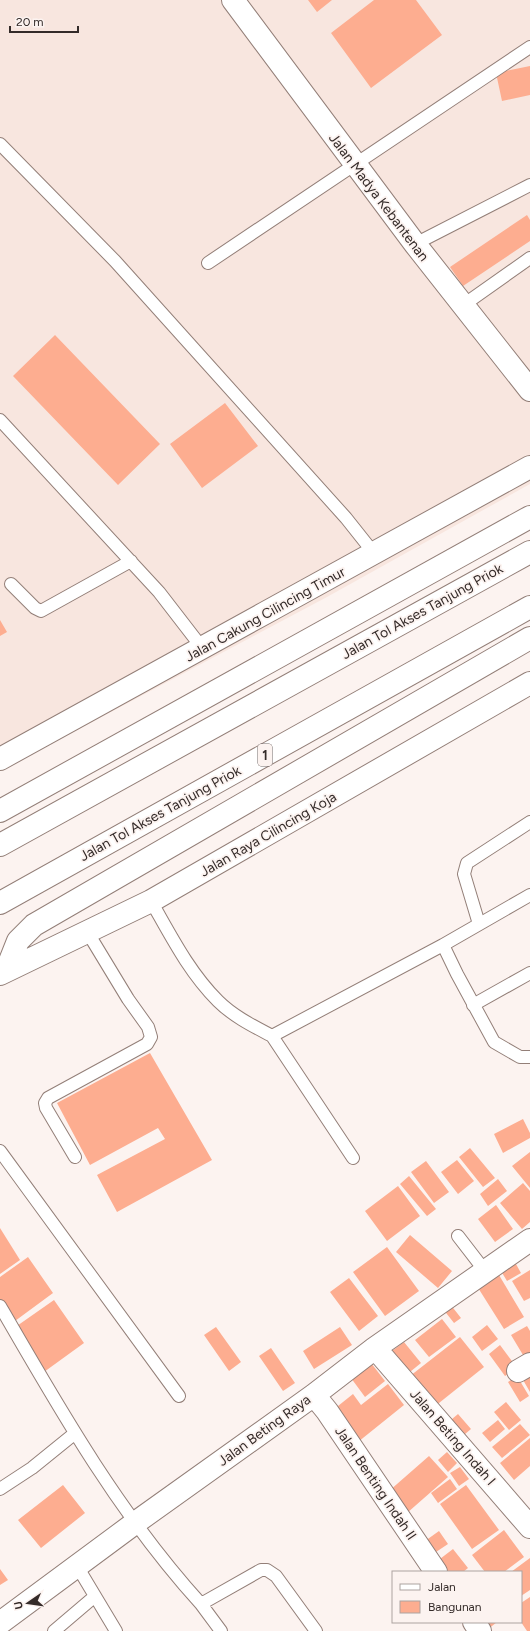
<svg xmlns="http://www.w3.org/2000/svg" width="530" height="1631" viewBox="0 0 530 1631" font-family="Figtree,sans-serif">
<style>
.built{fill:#f8e6df}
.building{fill:#fdad90}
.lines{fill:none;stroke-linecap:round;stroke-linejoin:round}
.lane-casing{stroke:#937f78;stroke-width:14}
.street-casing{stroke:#937f78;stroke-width:24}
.highway-casing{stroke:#937f78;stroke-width:24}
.lane{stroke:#fff;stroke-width:12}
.street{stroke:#fff;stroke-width:22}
.highway{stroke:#fff;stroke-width:22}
.labels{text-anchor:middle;stroke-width:3.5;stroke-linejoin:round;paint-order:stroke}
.shield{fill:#fcf3f0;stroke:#706765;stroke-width:1}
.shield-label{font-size:13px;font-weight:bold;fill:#342b29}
.street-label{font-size:14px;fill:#342b29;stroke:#fcf3f0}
</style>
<rect width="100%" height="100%" fill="#fcf3f0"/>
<path class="built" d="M0 0H530V484L327 597 0 771Z"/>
<path class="building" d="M308 0H332L317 12Z
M374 0H416L442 35 371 88 331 33Z
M530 66V95L502 101 496 73Z
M527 215 530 220V241L463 286 450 267Z
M55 335 160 444 118 485 13 376Z
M225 403 258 446 202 488 170 444Z
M0 620 7 632 0 636Z
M150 1053 212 1160 117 1212 97 1175 165 1139 158 1128 90 1165 57 1103Z
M523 1119 530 1133V1138L503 1153 494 1134Z
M470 1148 495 1178 483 1187 459 1157Z
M530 1152V1188L512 1166Z
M457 1160 474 1181 458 1194 441 1172Z
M426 1161 449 1192 434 1203 411 1172Z
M409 1176 436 1209 427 1216 400 1184Z
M498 1179 507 1191 488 1206 480 1194Z
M523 1183 530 1191V1222L522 1229 500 1203Z
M398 1186 420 1216 387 1241 365 1211Z
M496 1205 513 1229 495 1242 478 1219Z
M0 1228 20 1260 0 1274Z
M410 1235 452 1271 438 1288 396 1252Z
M387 1247 419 1291 385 1316 353 1272Z
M28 1257 53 1293 15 1321 0 1300V1277Z
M512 1257 521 1273 507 1281 498 1266Z
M496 1270 524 1317 504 1329 475 1283Z
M530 1270V1298L524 1301 512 1281Z
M349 1278 378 1316 359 1331 330 1292Z
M54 1300 84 1343 44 1372 14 1328Z
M450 1304 461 1318 454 1323 443 1309Z
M442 1319 456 1337 429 1357 415 1340Z
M487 1325 498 1339 482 1351 472 1337Z
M527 1326 530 1331V1358L526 1360 511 1335Z
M216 1327 241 1362 229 1371 204 1335Z
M340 1327 352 1345 314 1369 303 1351Z
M460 1337 484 1367 434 1407 410 1376Z
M404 1342 421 1363 405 1376 388 1354Z
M500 1345 517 1368 505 1376 489 1354Z
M271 1348 295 1383 283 1391 259 1356Z
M371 1363 385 1381 365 1397 351 1378Z
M530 1370V1392L519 1373Z
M517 1376 529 1396 520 1402 508 1382Z
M388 1384 404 1405 358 1442 333 1410 353 1394 361 1405Z
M506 1402 521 1420 509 1430 494 1412Z
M458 1414 471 1429 458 1440 445 1425Z
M498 1420 505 1429 490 1442 482 1433Z
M520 1424 530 1435 502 1458 492 1447Z
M530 1438V1466L514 1480 500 1463Z
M447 1452 457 1463 448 1472 438 1460Z
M429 1456 448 1477 407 1513 389 1491Z
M460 1467 469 1479 459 1486 450 1473Z
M450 1479 457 1489 438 1503 431 1493Z
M63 1485 85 1513 41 1548 18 1520Z
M466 1485 499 1530 472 1549 440 1504Z
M504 1530 524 1557 504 1572H485L472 1555Z
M439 1531 448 1544 433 1554 425 1541Z
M453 1549 468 1568 463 1572H443L436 1562Z
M530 1558V1590L521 1596V1572H511Z
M0 1569 8 1580 0 1585Z
M530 1597V1631H527L521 1622V1603Z
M482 1622H497L487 1630Z"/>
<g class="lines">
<defs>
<path id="lane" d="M0 144 115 261 346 518 373 552
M415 244 530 185
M208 263 530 47
M462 306 530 258
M0 420 159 592 203 649
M11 584 35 608 41 611 131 561
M151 901C171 936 189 972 218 1001 233 1016 253 1026 272 1036L443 945 530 895
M479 924 464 874 467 863 530 822
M443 945 457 974 494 1042 520 1057H530
M473 1005 530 973
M272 1036 353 1158
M0 1151 179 1396
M75 1157 46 1108 45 1103 48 1098 147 1044 151 1037 148 1027 128 999 88 933
M458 1236 485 1271
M0 1306C60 1410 120 1515 201 1604L261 1570H267L276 1576 316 1631
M0 1489 32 1468 74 1434
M77 1566 116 1631
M201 1604 221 1631
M54 1631 94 1597"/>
<path id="street" d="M233 0 415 244 530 390
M375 1348 530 1527
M518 1371 530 1364
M314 1395 327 1411 436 1572
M474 1622 480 1631
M0 1623 135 1523 314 1395 375 1348 530 1240"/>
<path id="highway" d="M0 759C177 663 353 563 530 467
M0 811 530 517
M0 845 530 552
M0 903 530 607
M6 971 18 941 34 925 530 638
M0 974 151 901 530 683"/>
</defs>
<use href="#lane" class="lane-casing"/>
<use href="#street" class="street-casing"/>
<use href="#highway" class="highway-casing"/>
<use href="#lane" class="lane"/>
<use href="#street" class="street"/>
<use href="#highway" class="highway"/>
</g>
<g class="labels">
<rect class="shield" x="258" y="744" width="14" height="22" rx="3"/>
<g class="shield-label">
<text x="265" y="760">1</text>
</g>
<g class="street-label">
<text transform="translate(379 197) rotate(53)" y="5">Jalan Madya Kebantenan</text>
<text transform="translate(422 611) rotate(-29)" y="5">Jalan Tol Akses Tanjung Priok</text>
<text transform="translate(265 614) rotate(-29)" y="5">Jalan Cakung Cilincing Timur</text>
<text transform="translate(160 813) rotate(-29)" y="5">Jalan Tol Akses Tanjung Priok</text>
<text transform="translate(268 834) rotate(-30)" y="5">Jalan Raya Cilincing Koja</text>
<text transform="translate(264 1430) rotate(-36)" y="5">Jalan Beting Raya</text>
<text transform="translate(453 1437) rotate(49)" y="5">Jalan Beting Indah I</text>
<text transform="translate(376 1483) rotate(56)" y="5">Jalan Benting Indah II</text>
</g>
</g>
<rect x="392" y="1571" width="130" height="52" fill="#fcf3f0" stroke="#aca3a0"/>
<rect x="400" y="1584" width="20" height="6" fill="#ffffff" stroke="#aca3a0"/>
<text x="428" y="1591" font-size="12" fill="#342b29">Jalan</text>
<rect x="400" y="1601" width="20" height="12" fill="#fdad90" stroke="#aca3a0"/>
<text x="428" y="1611" font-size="12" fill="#342b29">Bangunan</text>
<g transform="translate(28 1603) rotate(257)" stroke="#fcf3f0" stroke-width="3" paint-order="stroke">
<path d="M0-3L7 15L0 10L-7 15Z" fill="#342b29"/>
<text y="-6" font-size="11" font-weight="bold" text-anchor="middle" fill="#342b29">U</text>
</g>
<path d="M10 26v6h68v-6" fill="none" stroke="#342b29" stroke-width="2"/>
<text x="16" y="26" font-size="12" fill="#342b29" stroke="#fcf3f0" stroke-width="3" paint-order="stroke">20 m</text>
</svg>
